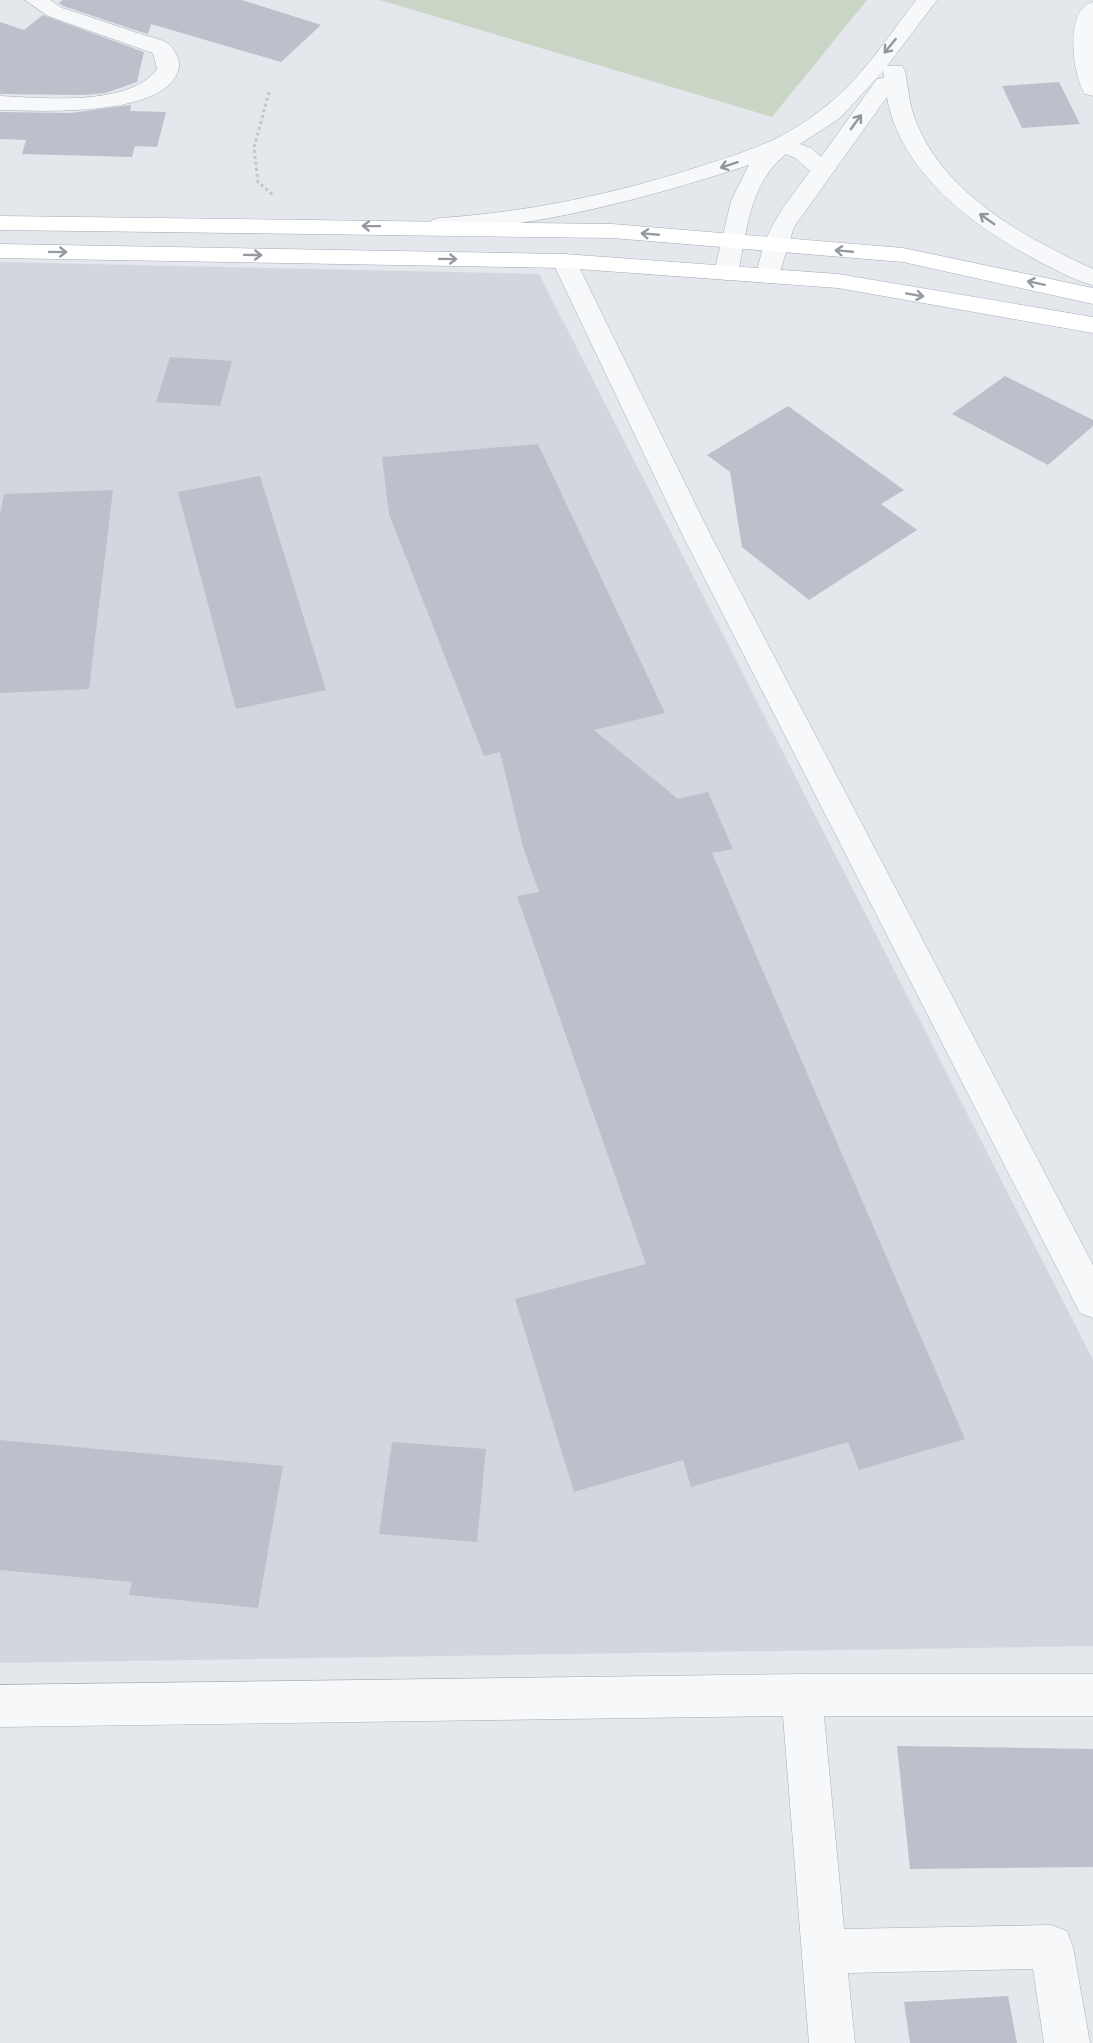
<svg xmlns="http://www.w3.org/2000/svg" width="1093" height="2043" viewBox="0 0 1093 2043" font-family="Ubuntu,sans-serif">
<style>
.built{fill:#d2d6de}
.green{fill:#c9d6c5}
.building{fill:#bbc0ca}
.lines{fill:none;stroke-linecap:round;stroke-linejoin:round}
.minor-casing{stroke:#a9aeb7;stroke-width:1}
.primary-casing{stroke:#a3abb8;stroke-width:1}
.path{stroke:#c2c5cb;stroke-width:3;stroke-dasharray:3 3;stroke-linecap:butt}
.minor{fill:#f7f8fa;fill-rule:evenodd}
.primary{fill:#fff;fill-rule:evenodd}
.oneway{stroke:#9196a0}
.oneway2{stroke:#959aa2}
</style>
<rect width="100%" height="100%" fill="#e4e7ec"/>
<path class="built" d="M0 262 539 274 1093 1360V1646L0 1663Z"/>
<path class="green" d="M380 0H867L772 117Z"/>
<path class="building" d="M63 0H242L321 25 281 62 151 24 148 34 141 32 63 6 59 3Z
M43 15 144 52 137 82 106 93 84 95 0 94V22L24 30Z
M1059 82 1080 124 1022 128 1002 86Z
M131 105 130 111 166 112 157 147 135 146 132 157 22 154 26 140 0 139V112L71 113Z
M170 357 232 361 220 406 156 402Z
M1005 376 1093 420V426L1048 465 952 414Z
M788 406 904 490 881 504 917 530 809 600 742 547 730 472 707 455Z
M538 444 665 713 594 730 678 799 708 792 733 849 712 853 965 1439 859 1470 848 1442 691 1487 683 1460 574 1492 515 1299 646 1264 517 896 539 892 523 847 500 752 484 756 389 514 382 457Z
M260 476 326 690 236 709 178 492Z
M113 490 89 689 0 693V516L4 494Z
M0 1440 283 1466 258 1608 129 1595 132 1582 0 1570Z
M392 1442 486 1449 477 1542 379 1534Z
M897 1746 1093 1749V1867L910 1869Z
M1008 1996 1017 2043H910L904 2002Z"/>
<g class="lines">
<defs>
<path id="minor" d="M25 0H50L62 8C87 16 112 24 137 33 146 36 159 38 167 43 174 47 180 59 179 67 170 118 38 111 0 110V96C42 98 130 107 157 69L153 53 48 16Z
M916 0H937L887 66H902L905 71C908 86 909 102 914 116 941 193 1024 237 1093 269V285C1075 281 1059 271 1042 263 977 229 900 174 887 97L794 227 777 281 768 283 759 281 756 276C766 226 781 211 810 171L795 158 786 154C749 184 747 230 738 273L735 278 726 280 717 278 714 273 731 201 749 165C647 198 547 225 440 232L432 230 428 225 432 220 440 218C529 212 614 194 698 167 745 152 782 141 821 110 860 81 887 38 916 0ZM883 71 884 78 877 79 821 157 811 148 800 144 840 118Z
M1093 2V96L1085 94C1072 74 1064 9 1093 2Z
M564 254 572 256 576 261 710 534 1093 1265V1318L1080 1313 682 534 552 261 556 256Z
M802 1674H1093V1716H824L844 1929 1051 1925 1067 1931 1073 1947 1090 2043H1044L1033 1969 848 1973 855 2043H809L783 1716 0 1727V1685Z"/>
<path id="primary" d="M0 216 612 224 903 248 1093 288V304L903 262 612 238 0 230Z
M0 244 564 254 838 274 1093 317V333L838 288 564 268 0 258Z"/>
</defs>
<use href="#minor" class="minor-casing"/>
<use href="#primary" class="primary-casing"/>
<path class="path" d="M269 92 254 148 258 182 273 195"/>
<use href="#minor" class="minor"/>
<use href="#primary" class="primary"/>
</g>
<defs><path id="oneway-shaft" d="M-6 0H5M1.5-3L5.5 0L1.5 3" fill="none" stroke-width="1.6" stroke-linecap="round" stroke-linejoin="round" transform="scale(1.5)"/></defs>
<g class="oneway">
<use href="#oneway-shaft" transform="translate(890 46) rotate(129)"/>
<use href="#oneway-shaft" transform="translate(856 122) rotate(-54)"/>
<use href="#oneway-shaft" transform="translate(729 165) rotate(162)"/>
<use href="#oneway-shaft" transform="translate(987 219) rotate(-145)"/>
</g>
<g class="oneway2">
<use href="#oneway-shaft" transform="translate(371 226) rotate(-179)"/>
<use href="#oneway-shaft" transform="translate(650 234) rotate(-175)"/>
<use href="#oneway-shaft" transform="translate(844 251) rotate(-175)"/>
<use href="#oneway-shaft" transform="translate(58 252) rotate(1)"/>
<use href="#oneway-shaft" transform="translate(253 255) rotate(1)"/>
<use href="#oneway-shaft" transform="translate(448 259) rotate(1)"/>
<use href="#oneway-shaft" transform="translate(1036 283) rotate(-168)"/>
<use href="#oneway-shaft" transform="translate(915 295) rotate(10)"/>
</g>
</svg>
